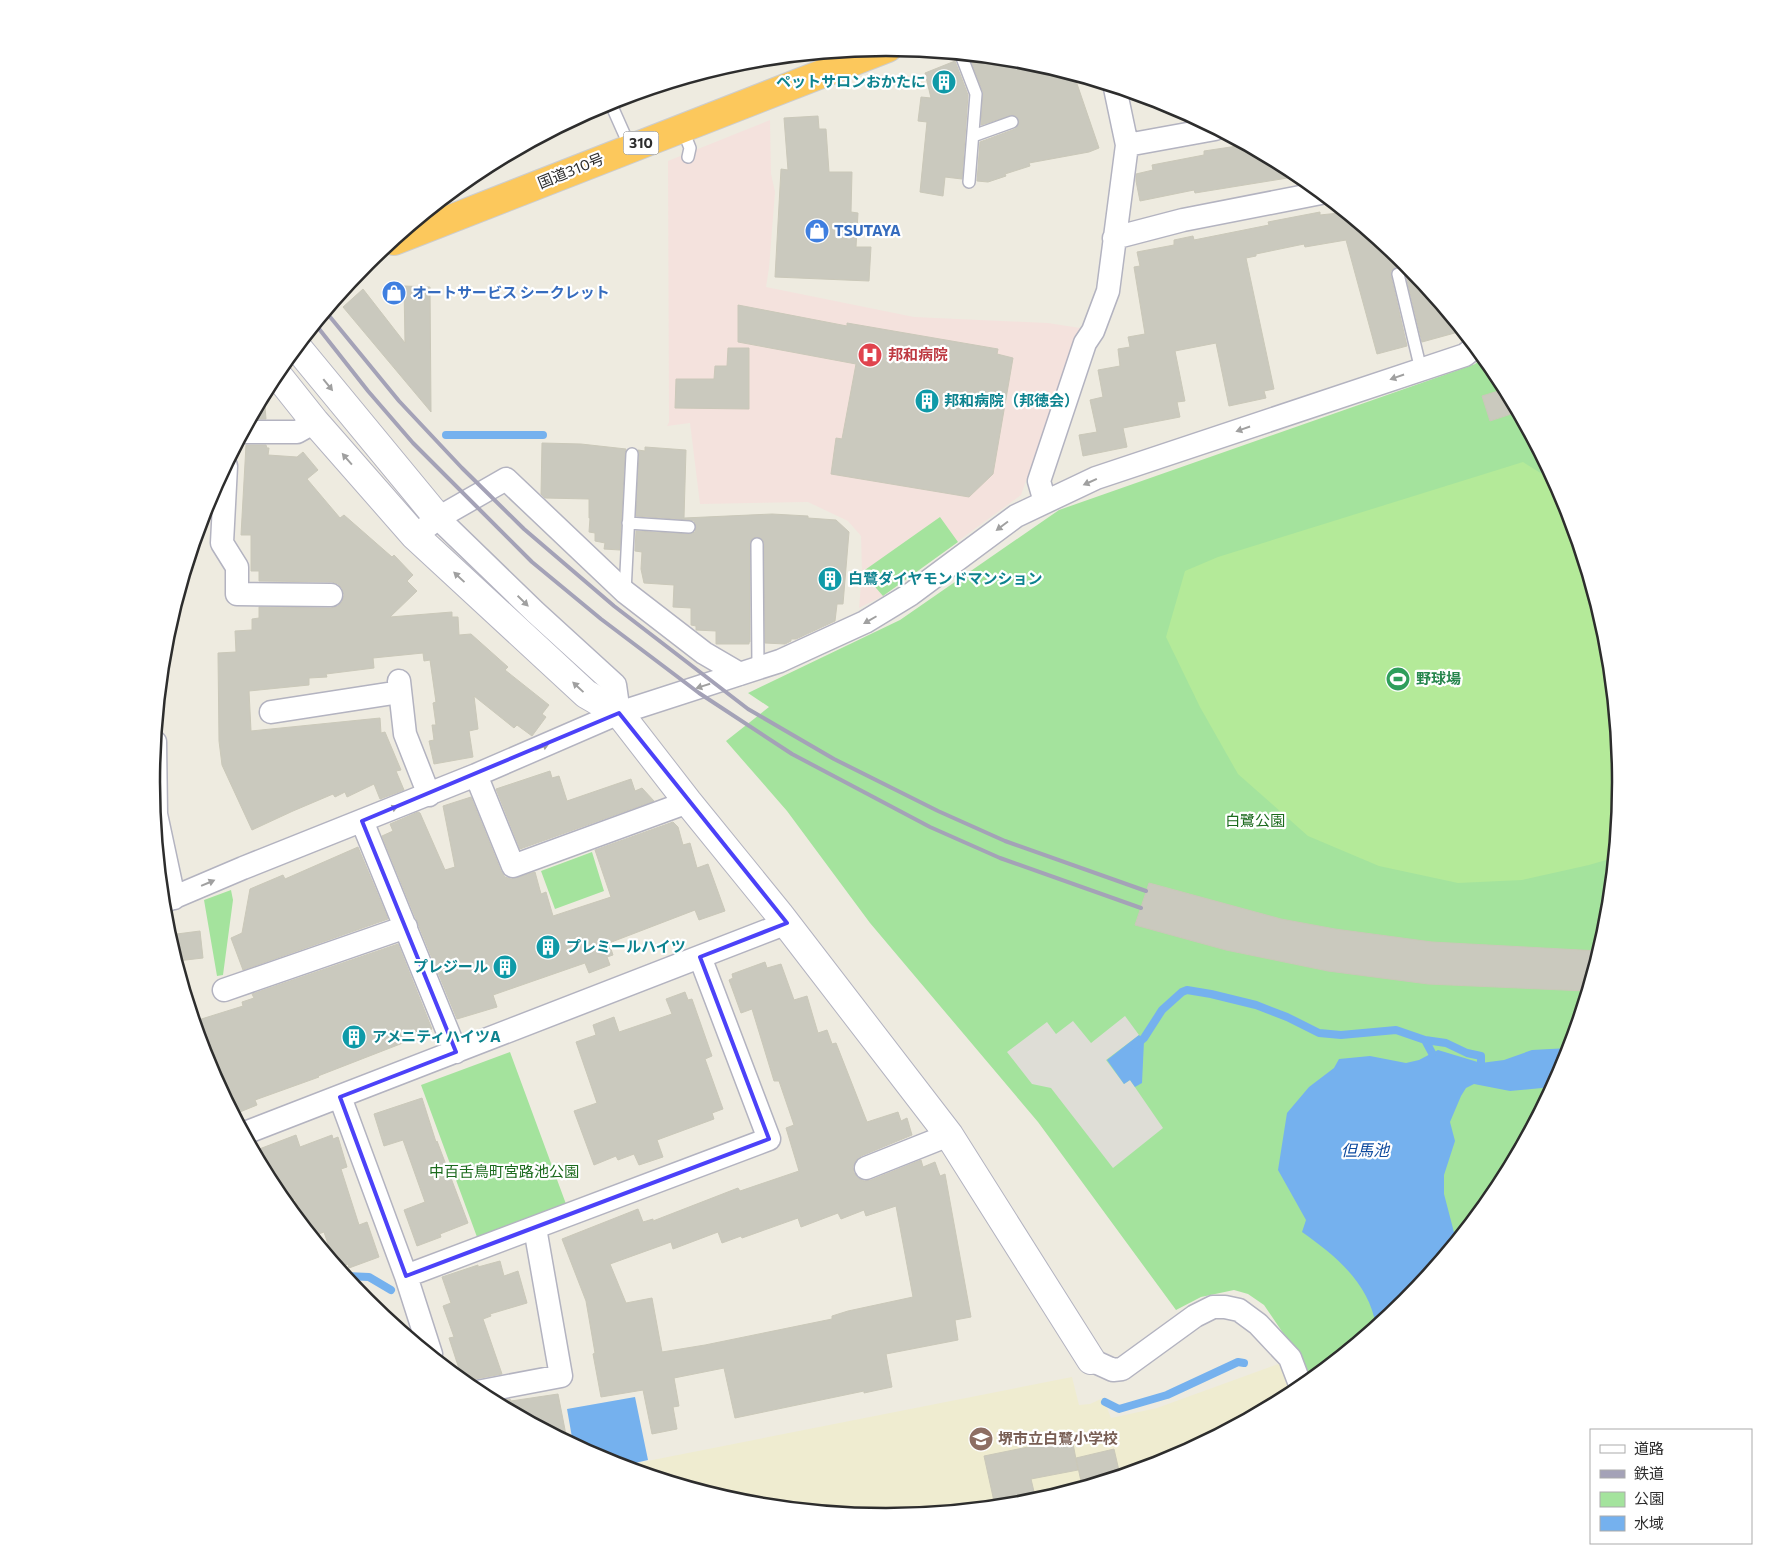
<svg xmlns="http://www.w3.org/2000/svg" width="1772" height="1564" viewBox="0 0 1772 1564" font-family="Commissioner,'Noto Sans JP',sans-serif">
<style>
.education{fill:#efecd0}
.medical{fill:#f4e2dd}
.green{fill:#a4e39d}
.pitch{fill:#b4ea99}
.plaza{fill:#deddd6}
.water{fill:#75b1ee}
.lines{fill:none;stroke-linecap:round;stroke-linejoin:round}
.stream{stroke:#75b1ee;stroke-width:8}
.building{fill:#cac9be;stroke:#cac8b9;fill-rule:evenodd}
.lane-casing{stroke:#b3b3c0;stroke-width:14}
.street-casing{stroke:#b3b3c0;stroke-width:25}
.secondary-casing{stroke:#b3b3c0;stroke-width:30}
.highway-casing{stroke:#cdcdcd;stroke-width:30}
.lane{stroke:#fff;stroke-width:11}
.street{stroke:#fff;stroke-width:22}
.secondary{stroke:#fff;stroke-width:28}
.highway{stroke:#fcc85c;stroke-width:28}
.rail{stroke:#a4a2b7;stroke-width:4}
.oneway{fill:#a0a0a0}
.marked{fill:none;stroke:#4c42f8;stroke-width:4;stroke-linejoin:round}
.labels{text-anchor:middle;stroke-width:4.5;stroke-linejoin:round;paint-order:stroke}
.shield{fill:#fff;stroke:#6c6c6c;stroke-width:1}
.shield-label{font-size:14px;font-weight:bold;fill:#2d2d2d}
.culture-label{font-size:15px;font-weight:bold;fill:#0d838f;stroke:#fff;text-anchor:start}
.street-label{font-size:15px;fill:#2d2d2d;stroke:#fff}
.shop-label{font-size:15px;font-weight:bold;fill:#366cbe;stroke:#fff;text-anchor:start}
.health-label{font-size:15px;font-weight:bold;fill:#be3a42;stroke:#fff;text-anchor:start}
.leisure-label{font-size:15px;font-weight:bold;fill:#27864d;stroke:#fff;text-anchor:start}
.park-label{font-size:15px;fill:#1c6b1e;stroke:#fff}
.education-label{font-size:15px;font-weight:bold;fill:#785e54;stroke:#fff;text-anchor:start}
.water-label{font-size:16px;font-style:italic;fill:#0f4b9e;stroke:#fff}
.rim{fill:none;stroke:#2d2d2d;stroke-width:2.5}
</style>
<rect width="100%" height="100%" fill="#eeebe0"/>
<path class="education" d="M720 68 613 110 543 136 605 103Z
M1281 1363 1293 1394 1167 1461 1029 1502 886 1516 742 1502 622 1466 1072 1377 1079 1405 1090 1404 1103 1398 1111 1418 1157 1408Z"/>
<path class="medical" d="M770 120 771 174 775 192 769 268 766 287 914 317 1048 323 1080 328 1064 383 1061 382 1021 495 883 596 859 608 862 572 861 536 848 521 808 502 700 504 690 423 667 426 669 422 668 161Z"/>
<path class="green" d="M1483 357 1497 374 1565 501 1606 639 1620 782 1606 926 1564 1063 1497 1190 1405 1302 1310 1380 1304 1364 1264 1305 1248 1294 1234 1290 1201 1297 1176 1310 1038 1122 870 923 787 811 726 741 769 707 748 693 900 620 1059 510 1467 367 1475 364Z
M940 517 958 542 883 596 862 572Z
M592 852 604 891 555 909 541 871Z
M231 890 233 900 223 975 217 976 204 900Z
M510 1052 566 1204 477 1237 421 1085Z"/>
<path class="pitch" d="M1523 462 1555 482 1557 487 1608 651 1620 782 1613 858 1589 865 1522 880 1458 883 1379 866 1308 836 1238 774 1200 707 1166 637 1185 571 1218 557Z"/>
<path class="plaza" d="M1125 1016 1139 1035 1106 1060 1124 1084 1130 1080 1163 1128 1113 1168 1051 1088 1032 1084 1007 1052 1047 1022 1056 1034 1073 1021 1091 1043Z"/>
<path class="water" d="M1139 1035 1144 1041 1142 1083 1135 1087 1130 1080 1124 1084 1107 1060Z
M1569 1048 1564 1063 1552 1087 1510 1091 1474 1084 1466 1088 1461 1096 1450 1122 1455 1141 1444 1175V1194L1456 1240 1405 1302 1376 1326C1369 1283 1336 1256 1302 1232L1306 1220 1278 1170 1287 1113 1309 1087 1334 1068 1339 1059 1370 1056 1406 1063 1419 1060 1438 1050 1481 1063 1504 1060 1532 1050Z
M635 1397 648 1460 622 1466 605 1460 573 1443 567 1409Z"/>
<g class="lines">
<path class="stream" d="M446 435H543
M1425 1040 1446 1043 1467 1053 1481 1056V1063
M1135 1046 1144 1038 1162 1010 1182 992 1187 990 1211 994 1256 1005 1287 1017 1319 1033 1341 1035 1396 1030 1425 1040 1432 1053
M346 1276 369 1277 391 1290
M1105 1402 1119 1409 1167 1395 1238 1362 1244 1363"/>
</g>
<path class="building" d="M969 56 1030 62 1074 75 1099 148 1089 152 1029 163 1030 166 1005 174 1006 176 988 182 977 181 980 142 1015 129 1019 123 1017 117 1013 115 981 125 983 92Z
M955 61 968 95 962 179 945 177 943 196 920 192 927 122 918 121 921 97 931 98 925 73Z
M818 116 819 129H826L829 172H852L851 212 858 213 856 247H871L869 281 775 277 781 169 788 170 784 118Z
M1244 145 1294 171 1300 176 1195 193 1194 190 1140 201 1136 181V174L1153 170 1152 165 1204 155V151Z
M1338 207 1406 263 1462 331 1422 342 1405 272 1401 267H1396L1391 271V276L1407 346 1377 354 1346 240 1305 247 1304 244 1256 254V256L1246 258 1274 389 1264 391 1266 398 1229 406 1216 343 1175 351 1185 401 1177 402 1180 417 1123 428 1127 447 1083 456 1079 435 1097 432 1090 400 1103 397 1098 370 1120 366 1118 349 1130 347 1128 337 1145 334 1134 267 1140 266 1137 252 1174 245V240L1193 236 1194 240 1269 225 1268 222 1320 212V215L1339 213Z
M404 286 430 287 431 412 343 307 363 289 405 343Z
M738 305 847 326V323L998 349 997 354 1013 358 993 474 969 497 831 474 836 438 842 439 856 364 738 342Z
M728 348H749V409L675 408 676 379H714L715 366H727Z
M1505 389 1517 412 1490 421 1482 396Z
M264 394 266 419H251Z
M542 443 581 444 626 449 625 454 620 550 604 549 605 543 595 541V533L589 532 590 518H589V499L545 498 541 494Z
M246 445H266L267 448H269L268 455 297 457 303 452 318 470 307 479 340 518 344 515 392 557 394 555 413 575 407 581 417 591 390 617 452 612V617H458L459 635 471 634 508 667 505 670 549 705 542 714 546 717 532 736 517 725 514 728 474 696 478 729 469 731 473 757 434 764 429 741 434 740 432 725H436L433 703 436 702 430 660 424 661 423 653 373 658 374 668 326 674 327 677 309 678V685L249 691 251 731 380 718 381 733 385 732 401 770 396 771 404 790 380 799 374 784 347 797 345 792 335 797 333 794 293 811 252 830 222 765 219 741 218 653 236 652 235 631 252 630V619L259 618V607L331 608 338 606 342 602 344 595 342 588 338 584 332 582 259 581V571H251V535H241Z
M645 447 686 450 684 518 772 514 808 516V518L836 520 849 532 843 604H837L835 621 796 639H791V641L785 644 765 643 764 544 763 540 757 537 753 538 750 544V642H749V644H716V631L696 630V626L691 625V608L673 607 674 585 644 583 641 569 642 552 635 551 636 531 689 534 695 532 696 527 694 521 689 520 636 516 639 454 638 450 645 451Z
M550 771 552 778 559 776 567 801 631 779 635 791 642 788 654 801 520 849 496 789Z
M471 797 501 871 505 877 511 879 535 872 541 894 546 892 553 916 611 897 595 850 673 822 678 827 683 845 690 843 697 868 708 864 725 911 699 920 695 910 609 943 613 955 607 957 610 965 589 973 585 963 493 995 497 1007 457 1019 382 836 393 831 390 824 418 812 420 813 445 870 455 867 443 806Z
M358 847 388 919 243 970 231 938 242 933 250 889 283 875 285 879Z
M1149 883 1281 919 1335 929 1432 942 1599 951 1586 991 1428 984 1328 971 1226 950 1135 925Z
M200 931 203 958 177 961 169 935Z
M398 944 432 1029 407 1038 408 1041 318 1076 319 1077 255 1100 257 1105 235 1114 207 1063 195 1021 243 1006 242 1002 254 998 252 994Z
M765 962 767 968 781 964 794 1000 807 996 818 1033 827 1030 832 1044 836 1043 867 1122 898 1112 901 1121 907 1118 912 1135 861 1156 856 1160 853 1167 854 1173 858 1178 864 1181 871 1180 921 1160 923 1167 935 1162 940 1176 945 1174 971 1317 955 1320 958 1340 886 1354 892 1387 864 1393V1391L735 1418 724 1368 674 1378 679 1406 673 1407 677 1429 652 1434 643 1390 601 1397 593 1354 595 1353 586 1301 562 1239 638 1209 643 1222 653 1219V1221L738 1188 740 1191 799 1171 786 1128 794 1125 779 1081H774L752 1009 741 1013 729 980 733 978 732 974ZM896 1206 913 1297 848 1311 832 1316V1319L705 1345 662 1352 652 1298 626 1303 610 1264 671 1242 673 1249 718 1232 722 1243 741 1236 742 1238 798 1218 801 1227 838 1213 841 1219 864 1210 866 1216Z
M685 992 688 1000 692 999 712 1056 705 1059 723 1109 712 1113 714 1119 657 1140 663 1157 639 1165 634 1154 618 1160 616 1156 594 1165 574 1111 597 1103 576 1042 596 1035 593 1025 614 1017 619 1032 672 1014 666 999Z
M422 1098 436 1142 437 1141 468 1223 440 1234 441 1237 417 1246 404 1210 425 1202 403 1140 384 1146 374 1114Z
M296 1135 300 1147 332 1135 333 1139 338 1137 347 1167 341 1169 359 1225 367 1222 379 1257 349 1268 348 1264 339 1267 334 1262 324 1232 313 1236 303 1224 295 1199 288 1202 286 1197 284 1198 275 1173 268 1176 254 1151Z
M500 1261 504 1276 518 1271 527 1303 490 1314 491 1316 483 1319 502 1374 475 1379 467 1384 463 1381 449 1338 454 1337 443 1306 451 1303 442 1277 478 1265V1267Z
M558 1394 567 1440 495 1402 510 1399 511 1401Z
M1072 1438 1078 1470 1031 1479 1036 1500 995 1506 984 1456Z
M1114 1449 1120 1475 1082 1486 1076 1458Z"/>
<g class="lines">
<defs>
<path id="lane" d="M961 55 976 94 969 182
M610 102 630 147
M682 128 690 148 688 157
M973 136 1012 122
M1398 274 1421 370
M628 523 689 527
M757 544 758 668
M625 592 632 454"/>
<path id="street" d="M1115 88 1127 145 1215 129
M1114 238 1183 220 1321 193
M244 432H297L315 422
M226 466 222 543 237 567V594L331 595
M1045 502 1039 481 1085 343 1093 331 1108 291 1127 145
M438 518 535 612 615 685 619 713
M424 529 438 518 506 479 625 592 704 653 740 674
M399 681 405 734 429 795
M271 712 400 692
M155 742 156 814 174 898
M476 775 513 866 688 802
M362 821 456 1052
M163 902 243 868 476 775 619 713 780 661 865 622 911 594 1016 516 1096 478 1465 355 1475 347
M224 990 406 927
M340 1097 406 1276 769 1139 700 957
M245 1133 787 923
M866 1168 949 1135
M406 1276 431 1354
M1091 1360 1113 1370 1122 1369 1195 1316 1213 1307H1225L1239 1310 1258 1324 1290 1358 1301 1387
M477 1392 561 1376 535 1228"/>
<path id="secondary" d="M297 347 438 518
M276 373 315 422 415 536 586 694 619 713 688 802 779 914 949 1135 1091 1360"/>
<path id="highway" d="M394 241 888 48"/>
</defs>
<use href="#lane" class="lane-casing"/>
<use href="#street" class="street-casing"/>
<use href="#secondary" class="secondary-casing"/>
<use href="#highway" class="highway-casing"/>
<use href="#lane" class="lane"/>
<use href="#street" class="street"/>
<use href="#secondary" class="secondary"/>
<use href="#highway" class="highway"/>
<path class="rail" d="M326 312 399 401 462 468 524 529 614 606 748 709 834 759 938 811 1005 841 1146 891
M316 325 368 391 413 443 532 562 601 619 699 693 792 754 930 827 1000 858 1141 908"/>
</g>
<defs><path id="oneway-solid" d="M-6-.8H1V-3.2L6.5 0L1 3.2V.8H-6Z" transform="scale(1.25)"/></defs>
<g class="oneway">
<use href="#oneway-solid" transform="translate(1397 377) rotate(161)"/>
<use href="#oneway-solid" transform="translate(328 385) rotate(51)"/>
<use href="#oneway-solid" transform="translate(1243 429) rotate(161)"/>
<use href="#oneway-solid" transform="translate(347 459) rotate(-131)"/>
<use href="#oneway-solid" transform="translate(1090 482) rotate(156)"/>
<use href="#oneway-solid" transform="translate(1002 526) rotate(143)"/>
<use href="#oneway-solid" transform="translate(459 577) rotate(-137)"/>
<use href="#oneway-solid" transform="translate(523 601) rotate(44)"/>
<use href="#oneway-solid" transform="translate(870 620) rotate(150)"/>
<use href="#oneway-solid" transform="translate(703 686) rotate(162)"/>
<use href="#oneway-solid" transform="translate(578 687) rotate(-137)"/>
<use href="#oneway-solid" transform="translate(542 747) rotate(-23)"/>
<use href="#oneway-solid" transform="translate(391 809) rotate(-22)"/>
<use href="#oneway-solid" transform="translate(208 883) rotate(-23)"/>
</g>
<path class="marked" d="M619 713 787 923 700 957 769 1139 406 1276 340 1097 456 1052 362 821Z"/>
<defs>
<symbol id="building-disc" viewBox="-11 -11 22 22"><circle r="9.5" fill="#0f9aa8" stroke="#fff"/><path d="M-4-6H4V6H1V3H-1V6H-4ZM-2.5-4.3h1.7v1.8h-1.7ZM.8-4.3h1.7v1.8H.8ZM-2.5-1h1.7V.8h-1.7ZM.8-1h1.7V.8H.8Z" fill="#fff"/></symbol>
<symbol id="shop-disc" viewBox="-11 -11 22 22"><circle r="9.5" fill="#3f7fe0" stroke="#fff"/><path d="M-5-2.5h2.3a2.7 3.5 0 0 1 5.4 0H5L5.5 6h-11ZM-1.5-2.5h3a1.5 2.3 0 0 0-3 0Z" fill="#fff"/></symbol>
<symbol id="hospital-disc" viewBox="-11 -11 22 22"><circle r="9.5" fill="#e0444e" stroke="#fff"/><path d="M-5-5h3v3.5h4V-5h3V5h-3V1.5h-4V5h-3Z" fill="#fff"/></symbol>
<symbol id="stadium-disc" viewBox="-11 -11 22 22"><circle r="9.5" fill="#2e9e5b" stroke="#fff"/><path d="M0-5a6.5 5 0 1 0 0 10a6.5 5 0 1 0 0-10ZM-3.5-1.8h7v3.6h-7Z" fill="#fff"/></symbol>
<symbol id="school-disc" viewBox="-11 -11 22 22"><circle r="9.5" fill="#8d6e63" stroke="#fff"/><path d="M0-5L7-2L0 1L-7-2ZM-4 1L0 2.5L4 1V4Q0 6-4 4Z" fill="#fff"/></symbol>
</defs>
<g fill-rule="evenodd">
<use href="#building-disc" x="930" y="68" width="28" height="28"/>
<use href="#shop-disc" x="803" y="217" width="28" height="28"/>
<use href="#shop-disc" x="380" y="279" width="28" height="28"/>
<use href="#hospital-disc" x="856" y="341" width="28" height="28"/>
<use href="#building-disc" x="913" y="387" width="28" height="28"/>
<use href="#building-disc" x="816" y="565" width="28" height="28"/>
<use href="#stadium-disc" x="1384" y="665" width="28" height="28"/>
<use href="#building-disc" x="534" y="933" width="28" height="28"/>
<use href="#building-disc" x="491" y="953" width="28" height="28"/>
<use href="#building-disc" x="340" y="1023" width="28" height="28"/>
<use href="#school-disc" x="967" y="1425" width="28" height="28"/>
</g>
<g class="labels">
<rect class="shield" x="623.5" y="131.5" width="35" height="23" rx="4"/>
<g class="shield-label">
<text x="641" y="148">310</text>
</g>
<g class="culture-label">
<text x="926" y="87" text-anchor="end">ペットサロンおかたに</text>
<text x="944" y="406">邦和病院（邦徳会）</text>
<text x="848" y="584">白鷺ダイヤモンドマンション</text>
<text x="566" y="952">プレミールハイツ</text>
<text x="488" y="972" text-anchor="end">プレジール</text>
<text x="372" y="1042">アメニティハイツA</text>
</g>
<g class="street-label">
<text transform="translate(571 171) rotate(-22)" y="5">国道310号</text>
</g>
<g class="shop-label">
<text x="834" y="236">TSUTAYA</text>
<text x="412" y="298">オートサービス シークレット</text>
</g>
<g class="health-label">
<text x="888" y="360">邦和病院</text>
</g>
<g class="leisure-label">
<text x="1416" y="684">野球場</text>
</g>
<g class="park-label">
<text x="1255" y="826">白鷺公園</text>
<text x="504" y="1177">中百舌鳥町宮路池公園</text>
</g>
<g class="education-label">
<text x="998" y="1444">堺市立白鷺小学校</text>
</g>
<g class="water-label">
<text x="1365" y="1156">但馬池</text>
</g>
</g>
<path d="M0 0H1772V1564H0ZM160 782a726 726 0 1 1 1452 0a726 726 0 1 1-1452 0Z" fill="#fff" fill-rule="evenodd"/>
<path class="rim" d="M160 782a726 726 0 1 1 1452 0a726 726 0 1 1-1452 0Z"/>
<rect x="1590" y="1429" width="162" height="115" fill="#ffffff" stroke="#ababab"/>
<rect x="1600" y="1445" width="25" height="8" fill="#ffffff" stroke="#ababab"/>
<text x="1634" y="1454" font-size="15" fill="#2d2d2d">道路</text>
<rect x="1600" y="1470" width="25" height="8" fill="#a4a2b7" stroke="#ababab"/>
<text x="1634" y="1479" font-size="15" fill="#2d2d2d">鉄道</text>
<rect x="1600" y="1492" width="25" height="15" fill="#a4e39d" stroke="#ababab"/>
<text x="1634" y="1504" font-size="15" fill="#2d2d2d">公園</text>
<rect x="1600" y="1516" width="25" height="15" fill="#75b1ee" stroke="#ababab"/>
<text x="1634" y="1529" font-size="15" fill="#2d2d2d">水域</text>
</svg>
